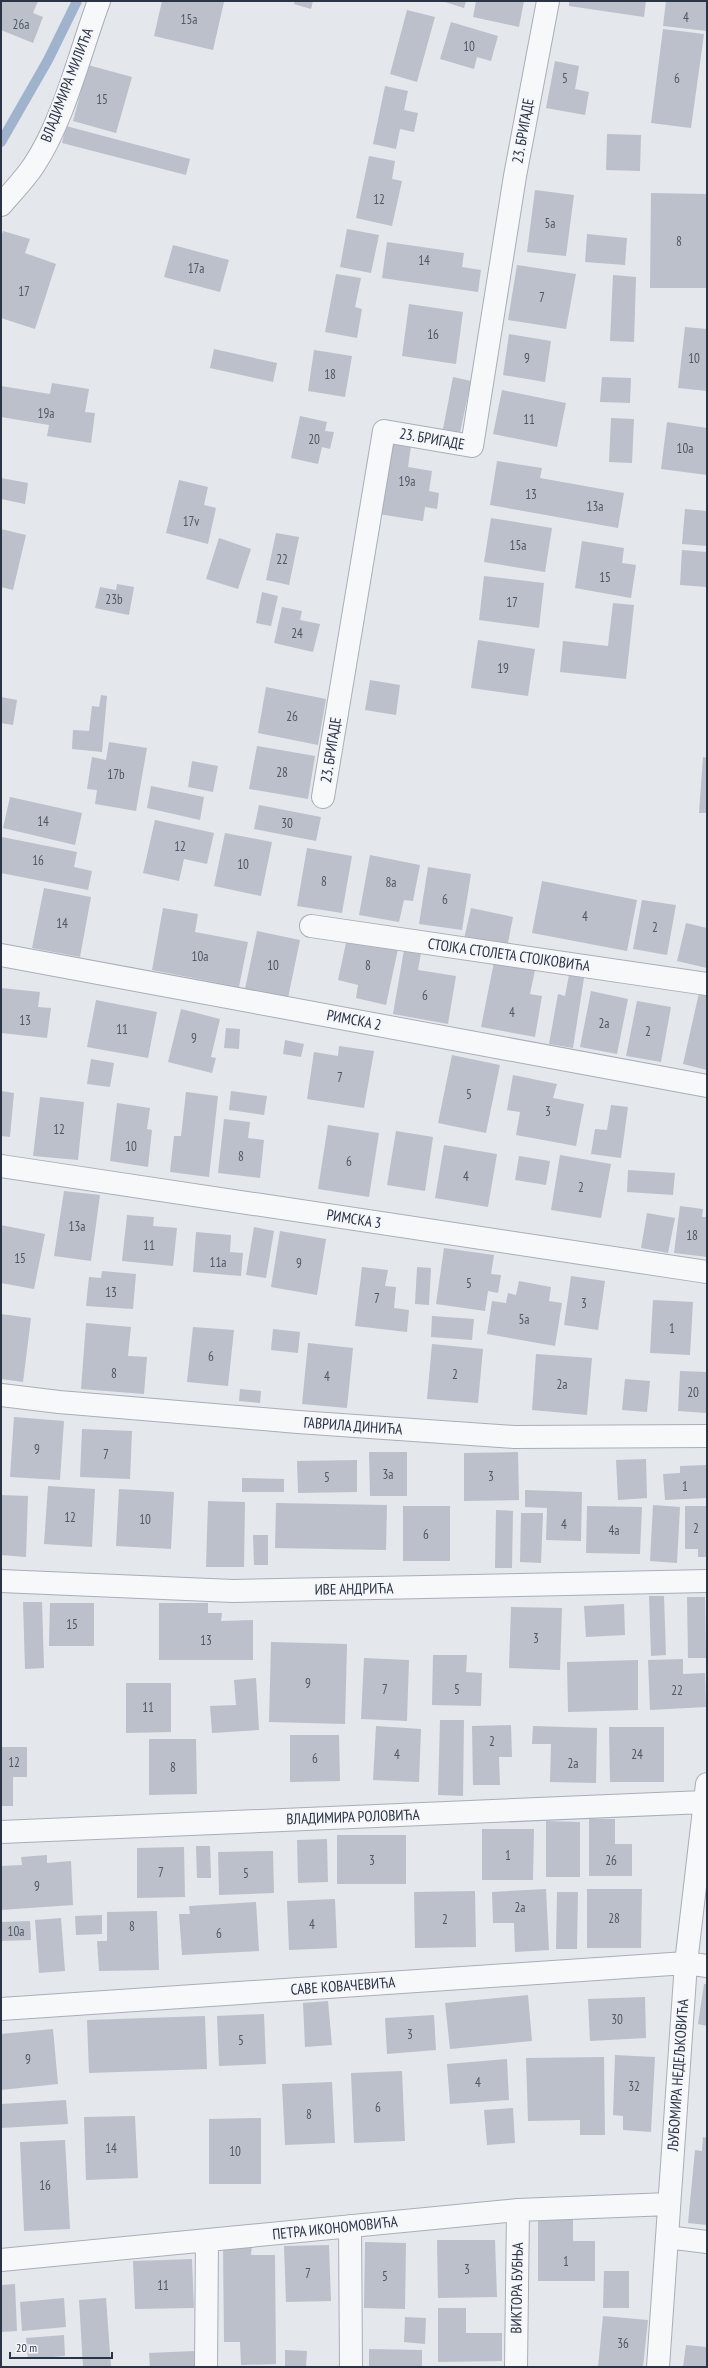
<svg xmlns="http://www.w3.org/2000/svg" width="708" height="2368" viewBox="0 0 708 2368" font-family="'PT Sans Narrow',sans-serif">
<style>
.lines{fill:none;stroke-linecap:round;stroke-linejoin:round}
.stream{stroke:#9fb4cc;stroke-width:10}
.building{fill:#bbc0ca}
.minor-casing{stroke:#a9aeb7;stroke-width:24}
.minor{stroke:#f7f8fa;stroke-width:22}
.labels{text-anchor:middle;stroke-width:4;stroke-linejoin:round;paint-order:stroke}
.number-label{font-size:13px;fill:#4f5766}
.street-label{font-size:15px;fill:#2b3445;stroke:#f4f6f9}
</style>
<rect width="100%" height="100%" fill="#e4e7ec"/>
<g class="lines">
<path class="stream" d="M1 142 48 60 77 1"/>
</g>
<path class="building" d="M1 1H38L33 13 43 17 33 43 1 30Z
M162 1 224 2 213 50 154 36Z
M295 1H313L311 9 294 4Z
M442 1H466L464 8Z
M476 1H524L519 27 473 17Z
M569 1H646L644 17 569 6Z
M666 1H707V31L663 26Z
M407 10 435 17 417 82 390 74Z
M451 22 498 36 491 61 477 57 474 69 440 59Z
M663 29 704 34 691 128 651 123Z
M555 61 579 66 575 89 589 92 585 115 546 108Z
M88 65 132 77 116 133 73 121Z
M385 86 408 91 404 110 418 113 414 132 400 129 396 149 373 144Z
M66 126 190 159 186 175 62 143Z
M607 134 641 135 640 171 606 170Z
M369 156 395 161 392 179 402 181 392 226 356 218Z
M535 190 574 195 566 256 527 252Z
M651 193 707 194V288H650Z
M347 229 379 235 371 273 340 267Z
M3 231 30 239 25 253 56 264 35 329 1 318V238Z
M587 234 627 238 625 265 585 262Z
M387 242 464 253 462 267 481 270 478 292 382 278Z
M173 245 229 260 220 292 164 277Z
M517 265 576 274 566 329 508 320Z
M336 274 361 278 355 307 362 309 357 338 325 332Z
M613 275 636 277 634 342 610 341Z
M409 304 463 312 456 364 402 356Z
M685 327 707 329V391L678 388Z
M509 334 551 341 545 382 503 375Z
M214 349 277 363 273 382 210 368Z
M314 350 352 356 345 397 308 391Z
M453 377 471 381 460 433 443 429Z
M602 377 631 378 630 403 600 402Z
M52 383 89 389 85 412 95 413 91 443 47 436 49 425 1 417V386L50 394Z
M502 390 566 403 557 447 493 434Z
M300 416 327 422 325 431 334 432 330 449 322 447 318 464 291 458Z
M611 418 634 419 632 463 609 462Z
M667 422 707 428V475L661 469Z
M390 443 411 446 408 467 432 471 429 491 439 493 437 509 425 507 423 521 378 514Z
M497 461 542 468 540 478 624 493 618 528 490 505Z
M1 478 28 483 25 504 1 499Z
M179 480 208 487 204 505 216 508 208 544 166 533Z
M685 509 707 511V546L682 544Z
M491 518 552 528 545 572 484 562Z
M1 529 26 535 13 590 1 587Z
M276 533 299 537 289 585 266 580Z
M219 538 251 549 238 589 206 579Z
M582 541 624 548 622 563 636 565 631 598 575 588Z
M682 550 707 552V587L680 585Z
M484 576 544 583 539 628 479 620Z
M117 584 134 587 129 615 95 608 100 587 116 590Z
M262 592 278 596 271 626 256 623Z
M613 603 634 605 626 679 560 672 563 641 608 646Z
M282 607 302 611 300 620 320 624 313 652 274 643Z
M478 640 535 649 528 696 471 688Z
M370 680 400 685 396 715 365 710Z
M266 687 326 699 318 745 258 733Z
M101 695 107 696 102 752 72 749 73 730 89 731 92 706 99 707Z
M1 697 17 700 13 725 1 723Z
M109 742 147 748 136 811 95 804 97 790 87 789 92 757 106 760Z
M257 746 315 756 308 799 249 789Z
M703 757 707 758V813H699Z
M192 761 218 766 213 792 188 787Z
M151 786 204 797 200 820 147 808Z
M10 797 82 813 75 845 3 828Z
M259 805 321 817 316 841 254 829Z
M155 820 214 833 207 864 184 859 179 881 143 873Z
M225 833 272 842 261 896 214 886Z
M2 837 77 852 74 867 92 871 88 890 1 873Z
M307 848 352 856 342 913 297 906Z
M370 855 420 865 413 901 404 900 399 922 359 915Z
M428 867 471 874 462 930 419 924Z
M542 881 637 900 627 951 532 933Z
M44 888 91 897 80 957 32 948Z
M642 900 676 905 667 955 633 949Z
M163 908 198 914 195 932 248 942 239 987 152 970Z
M471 908 513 917 507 948 464 939Z
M686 923 707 928V968L677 961Z
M257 931 300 940 288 998 245 989Z
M347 938 398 949 386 1005 356 998 358 985 338 980Z
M404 950 421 953 418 970 456 976 448 1024 393 1014Z
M494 962 535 970 530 994 542 996 535 1037 481 1027Z
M569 975 584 978 573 1048 549 1044 558 994 565 996Z
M1 988 40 992 38 1007 51 1008 47 1038 1 1033Z
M591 991 628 999 617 1054 580 1047Z
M699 993 707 995V1070L683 1064Z
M96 1000 157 1012 148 1058 87 1047Z
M637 1001 671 1007 661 1062 626 1056Z
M181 1009 220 1019 211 1057 216 1058 212 1073 168 1062Z
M226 1028 240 1029 239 1049 224 1048Z
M285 1040 304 1044 301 1057 283 1054Z
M339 1046 374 1051 364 1108 307 1099 314 1052 338 1056Z
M452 1055 500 1065 486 1133 438 1123Z
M91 1059 114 1063 110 1087 87 1084Z
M513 1075 557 1084 553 1098 584 1104 576 1146 516 1135 520 1112 507 1110Z
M1 1091 14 1093 10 1137 1 1136Z
M231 1091 267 1096 264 1115 229 1110Z
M186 1092 218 1096 209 1177 170 1172 174 1136H181Z
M40 1097 84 1102 78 1160 33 1156Z
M117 1103 150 1108 147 1129 152 1130 148 1167 110 1161Z
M611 1105 628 1107 621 1158 591 1154 595 1129 607 1130Z
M224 1119 250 1122 248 1138 264 1140 260 1178 218 1173Z
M328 1125 379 1133 369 1197 318 1189Z
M396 1131 433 1137 425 1191 387 1185Z
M444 1145 497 1154 488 1207 435 1198Z
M560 1155 611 1164 601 1218 551 1210Z
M519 1156 550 1161 546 1185 515 1180Z
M628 1170 675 1173 673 1195 627 1192Z
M64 1191 100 1195 91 1261 54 1256Z
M680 1206 703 1209 702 1217H707V1257L674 1253Z
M647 1213 675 1218 668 1253 641 1248Z
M127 1215 154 1217 153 1226 177 1228 173 1266 122 1261Z
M1 1225 45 1234 34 1289 1 1283Z
M254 1227 274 1231 266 1278 246 1275Z
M280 1231 326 1239 317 1295 271 1287Z
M196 1232 231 1235 230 1252 243 1253 241 1276 193 1272Z
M444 1248 494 1255 491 1274 501 1275 498 1293 488 1291 485 1311 436 1304Z
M362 1267 388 1270 385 1286 396 1287 394 1308 409 1310 407 1332 355 1326Z
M417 1267 431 1268 429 1305 415 1304Z
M102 1271 136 1274 133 1309 86 1306 89 1277 101 1278Z
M571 1276 605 1281 598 1330 564 1325Z
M519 1281 551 1287 549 1301 562 1303 555 1346 487 1334 492 1301 506 1303 508 1293 516 1295Z
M653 1300 693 1302 690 1355 650 1353Z
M1 1314 31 1318 23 1382 1 1379Z
M432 1316 474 1319 472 1340 431 1337Z
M86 1323 131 1327 128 1356 147 1357 144 1394 81 1389Z
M193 1327 234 1330 228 1386 187 1382Z
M273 1329 300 1332 298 1353 271 1350Z
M308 1343 353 1348 347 1408 302 1404Z
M432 1344 483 1349 478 1403 427 1399Z
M536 1354 592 1358 587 1415 532 1410Z
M680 1371 707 1372V1413L678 1411Z
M625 1379 650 1381 647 1412 622 1410Z
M240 1389 261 1391 260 1403 239 1401Z
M14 1417 64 1421 60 1480 10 1477Z
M82 1429 132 1431 130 1479 80 1477Z
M369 1452H407V1496H370Z
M518 1452 519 1500 464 1501V1453Z
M646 1459 647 1498 618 1500 616 1460Z
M357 1460V1492L298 1493 297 1461Z
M707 1465V1498L665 1500 663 1474 680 1473V1466Z
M242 1478 284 1479V1492H242Z
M48 1486 95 1489 92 1547 44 1544Z
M119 1489 174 1492 171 1549 116 1546Z
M525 1490 582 1492 581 1541 546 1540 547 1508 525 1507Z
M1 1495 28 1496 26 1557 1 1555Z
M208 1501 245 1502 244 1567H206Z
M276 1503 387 1505 386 1550 275 1548Z
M653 1505 680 1507 677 1563 650 1561Z
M403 1506H450V1561H403Z
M587 1506 642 1507 640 1554 586 1553Z
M685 1506H707V1557H698V1549H685Z
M496 1510 513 1511 512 1568H495Z
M521 1513H543L541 1563 520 1562Z
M253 1535H268V1565H254Z
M649 1596H664L666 1655 651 1656Z
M687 1597H705L706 1658H688Z
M23 1602H42L44 1668 25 1669Z
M50 1603H94V1646H49Z
M159 1603H208V1613H222L221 1621 253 1620V1660H159Z
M624 1604 625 1635 586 1637 584 1606Z
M511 1607 562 1608 560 1670 509 1668Z
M271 1642 347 1644 345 1724 269 1722Z
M433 1655H467L466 1672 482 1673 481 1706 432 1705Z
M364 1658 409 1660 407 1721 361 1719Z
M683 1659V1674L705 1673 706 1707 650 1710 648 1660Z
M638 1660V1710L568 1712 567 1662Z
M256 1678 259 1730 212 1733 210 1706 236 1705 234 1680Z
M126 1683H171V1732L126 1733Z
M440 1720H464L463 1796 438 1795Z
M511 1725 512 1757H499L500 1785H473L472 1726Z
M376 1726 421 1729 419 1782 373 1780Z
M533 1726 597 1728 596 1783 550 1782 551 1744H532Z
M609 1727H664V1782H610Z
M290 1735H339L340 1781 290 1782Z
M149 1739H196L197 1794 149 1795Z
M1 1747H27V1777H13V1806H1Z
M589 1819H615V1844H632V1876H589Z
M546 1821 580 1822V1877H546Z
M482 1829H534L533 1880H482Z
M337 1835H406V1884H337Z
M327 1839 328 1882 298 1883 297 1840Z
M196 1846H210L211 1878H197Z
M184 1847 185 1897 137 1898V1848Z
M273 1851 274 1893 219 1895 218 1852Z
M47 1855V1863L71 1861 73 1905 1 1910V1866L22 1865 21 1857Z
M546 1889 549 1950 515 1952 514 1923H493L492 1892Z
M587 1889H642L641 1948H587Z
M475 1891 476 1947 415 1948 414 1892Z
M557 1892H578L577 1949H556Z
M335 1899 337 1948 289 1950 287 1901Z
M256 1902 259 1951 182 1955 179 1914H190L189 1906Z
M157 1911 159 1970 99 1971 97 1941H107V1912Z
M102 1915V1934L76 1935 75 1916Z
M61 1918 65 1971 39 1973 35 1920Z
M30 1921 31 1940 1 1941V1922Z
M704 1984H707V2026L698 2024Z
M528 1995 532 2041 450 2049 445 2003Z
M645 1997 646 2038 590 2041 588 1999Z
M328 2001 332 2045 305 2047 303 2003Z
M264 2014 266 2064 219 2066 217 2016Z
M434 2015 436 2050 387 2054 385 2018Z
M205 2016 207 2069 89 2073 87 2020Z
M53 2029 58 2084 1 2090V2034Z
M615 2055 655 2057 651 2132 623 2130V2116L613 2115Z
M604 2057 605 2135H580V2120L528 2121 526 2058Z
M507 2059 509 2100 450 2104 447 2064Z
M402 2071 405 2141 354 2143 351 2073Z
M332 2082 335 2143 285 2145 282 2084Z
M66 2100 68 2124 1 2128V2104Z
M513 2108 515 2143 487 2145 484 2110Z
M135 2116 138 2178 86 2180 84 2117Z
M261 2118V2184H209V2119Z
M703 2137 707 2138V2225L688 2223 695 2150 702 2151Z
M65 2140 70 2229 24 2231 20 2142Z
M538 2216H573V2241H595V2281H538Z
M437 2240H495L497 2297 438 2298Z
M365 2242 406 2243 405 2309 364 2308Z
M223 2245H252L251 2255H275L276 2364 241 2365 240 2342H224Z
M329 2245 331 2301 286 2302 284 2246Z
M192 2259 194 2308 135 2309 133 2261Z
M604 2271H629V2308H603Z
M15 2284 17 2331 1 2332V2285Z
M64 2298 66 2327 22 2331 20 2302Z
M106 2298 111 2367H83L79 2300Z
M438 2308H466V2333H502V2361L438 2362Z
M603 2316 648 2320 643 2367H598Z
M405 2317 426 2318 425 2344 404 2342Z
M64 2335 65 2356 28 2359 26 2338Z
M686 2345 707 2347V2367H683Z
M369 2349 422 2350V2367H369Z
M285 2350 307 2351 306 2367H285Z
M194 2351 195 2367H150L149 2353Z"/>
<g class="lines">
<defs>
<path id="minor" d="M1 205C12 192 25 179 34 165 64 120 80 52 99 1
M323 797 384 431 472 446 515 176 548 1
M311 926 707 984
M1 955 707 1086
M1 1166 707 1272
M1 1395 59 1402 298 1422 514 1437 707 1436
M1 1581 233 1591 707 1581
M1 1832 704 1802
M1 2009 686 1963 707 1966
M350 2226 351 2367
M667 2237 707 2242
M1 2260 518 2210 669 2204
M206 2367 207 2240
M516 2367 518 2210
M658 2367 686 1963 707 1784"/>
</defs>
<use href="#minor" class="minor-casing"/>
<use href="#minor" class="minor"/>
</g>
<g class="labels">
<g class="number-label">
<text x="686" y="22">4</text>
<text x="189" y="24">15a</text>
<text x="21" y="29">26a</text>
<text x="469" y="51">10</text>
<text x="565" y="83">5</text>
<text x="677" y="83">6</text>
<text x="102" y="104">15</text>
<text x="379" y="204">12</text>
<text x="550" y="228">5a</text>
<text x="679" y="246">8</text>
<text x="424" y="265">14</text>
<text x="196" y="273">17a</text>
<text x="24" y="296">17</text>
<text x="542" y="302">7</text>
<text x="433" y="339">16</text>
<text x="527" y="363">9</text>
<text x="694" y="363">10</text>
<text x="330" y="379">18</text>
<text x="46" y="418">19a</text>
<text x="529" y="424">11</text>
<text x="314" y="444">20</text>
<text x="685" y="453">10a</text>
<text x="407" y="486">19a</text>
<text x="531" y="499">13</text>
<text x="595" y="511">13a</text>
<text x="191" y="526">17v</text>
<text x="518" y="550">15a</text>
<text x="282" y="564">22</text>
<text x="605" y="582">15</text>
<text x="114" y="604">23b</text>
<text x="512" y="607">17</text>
<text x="297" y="638">24</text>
<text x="503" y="673">19</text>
<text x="292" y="721">26</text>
<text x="282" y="777">28</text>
<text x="116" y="779">17b</text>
<text x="43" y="826">14</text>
<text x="287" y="828">30</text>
<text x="180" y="851">12</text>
<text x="38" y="865">16</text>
<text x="243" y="869">10</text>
<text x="324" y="886">8</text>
<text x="391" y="887">8a</text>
<text x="445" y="904">6</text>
<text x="585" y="921">4</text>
<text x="62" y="928">14</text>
<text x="655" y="932">2</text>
<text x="200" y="961">10a</text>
<text x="273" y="970">10</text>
<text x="368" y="970">8</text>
<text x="425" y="1000">6</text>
<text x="512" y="1017">4</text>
<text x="25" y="1025">13</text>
<text x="604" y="1028">2a</text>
<text x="122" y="1034">11</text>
<text x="648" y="1036">2</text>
<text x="194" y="1043">9</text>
<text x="340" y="1082">7</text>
<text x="469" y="1099">5</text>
<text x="548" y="1116">3</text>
<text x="59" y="1134">12</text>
<text x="131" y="1151">10</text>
<text x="241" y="1161">8</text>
<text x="349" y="1166">6</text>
<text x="466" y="1181">4</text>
<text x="581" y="1192">2</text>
<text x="77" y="1231">13a</text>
<text x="692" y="1240">18</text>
<text x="149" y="1250">11</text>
<text x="20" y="1263">15</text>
<text x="218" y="1267">11a</text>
<text x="299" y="1268">9</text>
<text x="469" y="1288">5</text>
<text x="111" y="1297">13</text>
<text x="377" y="1303">7</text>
<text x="584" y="1308">3</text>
<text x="524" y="1324">5a</text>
<text x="672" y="1333">1</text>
<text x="211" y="1361">6</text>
<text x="114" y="1378">8</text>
<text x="455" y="1379">2</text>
<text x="327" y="1381">4</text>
<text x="562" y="1389">2a</text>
<text x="693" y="1397">20</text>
<text x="37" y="1454">9</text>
<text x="106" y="1459">7</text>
<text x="388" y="1479">3a</text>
<text x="491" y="1481">3</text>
<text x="327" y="1482">5</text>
<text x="685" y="1491">1</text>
<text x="70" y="1522">12</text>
<text x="145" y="1524">10</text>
<text x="564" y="1529">4</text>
<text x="696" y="1533">2</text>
<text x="614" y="1535">4a</text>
<text x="426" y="1539">6</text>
<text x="72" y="1629">15</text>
<text x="536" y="1643">3</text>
<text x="206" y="1645">13</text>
<text x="308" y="1688">9</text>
<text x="385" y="1694">7</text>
<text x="457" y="1694">5</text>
<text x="677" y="1695">22</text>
<text x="148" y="1712">11</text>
<text x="492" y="1746">2</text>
<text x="397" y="1759">4</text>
<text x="637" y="1759">24</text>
<text x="315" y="1763">6</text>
<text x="14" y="1767">12</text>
<text x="573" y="1768">2a</text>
<text x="173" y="1772">8</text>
<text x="508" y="1860">1</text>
<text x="372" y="1865">3</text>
<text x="611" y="1865">26</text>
<text x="161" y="1877">7</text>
<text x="246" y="1878">5</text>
<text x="37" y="1891">9</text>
<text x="520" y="1912">2a</text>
<text x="614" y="1923">28</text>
<text x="445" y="1924">2</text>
<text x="312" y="1929">4</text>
<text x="132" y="1931">8</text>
<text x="16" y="1936">10a</text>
<text x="219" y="1938">6</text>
<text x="617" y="2024">30</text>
<text x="410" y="2039">3</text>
<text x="241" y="2045">5</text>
<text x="28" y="2064">9</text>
<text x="478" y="2087">4</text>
<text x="634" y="2091">32</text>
<text x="378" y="2112">6</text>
<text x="309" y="2119">8</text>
<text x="111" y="2153">14</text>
<text x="235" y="2156">10</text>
<text x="45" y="2190">16</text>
<text x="566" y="2266">1</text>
<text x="467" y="2274">3</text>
<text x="308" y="2278">7</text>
<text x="385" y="2281">5</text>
<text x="163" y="2290">11</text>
<text x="623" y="2348">36</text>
</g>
<g class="street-label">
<text transform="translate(67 85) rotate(-69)" y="5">ВЛАДИМИРА МИЛИЋА</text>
<text transform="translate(523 131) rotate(-80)" y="5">23. БРИГАДЕ</text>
<text transform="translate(432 439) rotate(10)" y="5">23. БРИГАДЕ</text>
<text transform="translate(331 750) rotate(-81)" y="5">23. БРИГАДЕ</text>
<text transform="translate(509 955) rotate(8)" y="5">СТОЈКА СТОЛЕТА СТОЈКОВИЋА</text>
<text transform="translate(354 1020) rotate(11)" y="5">РИМСКА 2</text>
<text transform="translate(354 1219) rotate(9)" y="5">РИМСКА 3</text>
<text transform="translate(353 1426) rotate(4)" y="5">ГАВРИЛА ДИНИЋА</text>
<text transform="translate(354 1589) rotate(-1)" y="5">ИВЕ АНДРИЋА</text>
<text transform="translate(353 1817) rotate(-2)" y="5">ВЛАДИМИРА РОЛОВИЋА</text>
<text transform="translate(343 1986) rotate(-4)" y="5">САВЕ КОВАЧЕВИЋА</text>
<text transform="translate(678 2075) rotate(-86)" y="5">ЉУБОМИРА НЕДЕЉКОВИЋА</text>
<text transform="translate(335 2228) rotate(-6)" y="5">ПЕТРА ИКОНОМОВИЋА</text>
<text transform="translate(517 2288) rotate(-89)" y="5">ВИКТОРА БУБЊА</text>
</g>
</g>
<rect width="708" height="2368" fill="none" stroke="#2b3445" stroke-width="4"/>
<path d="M10 2352v6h102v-6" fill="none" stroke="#2b3445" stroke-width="2"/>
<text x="16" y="2352" font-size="12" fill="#2b3445" stroke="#f4f6f9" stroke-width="3" paint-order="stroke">20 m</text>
</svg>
